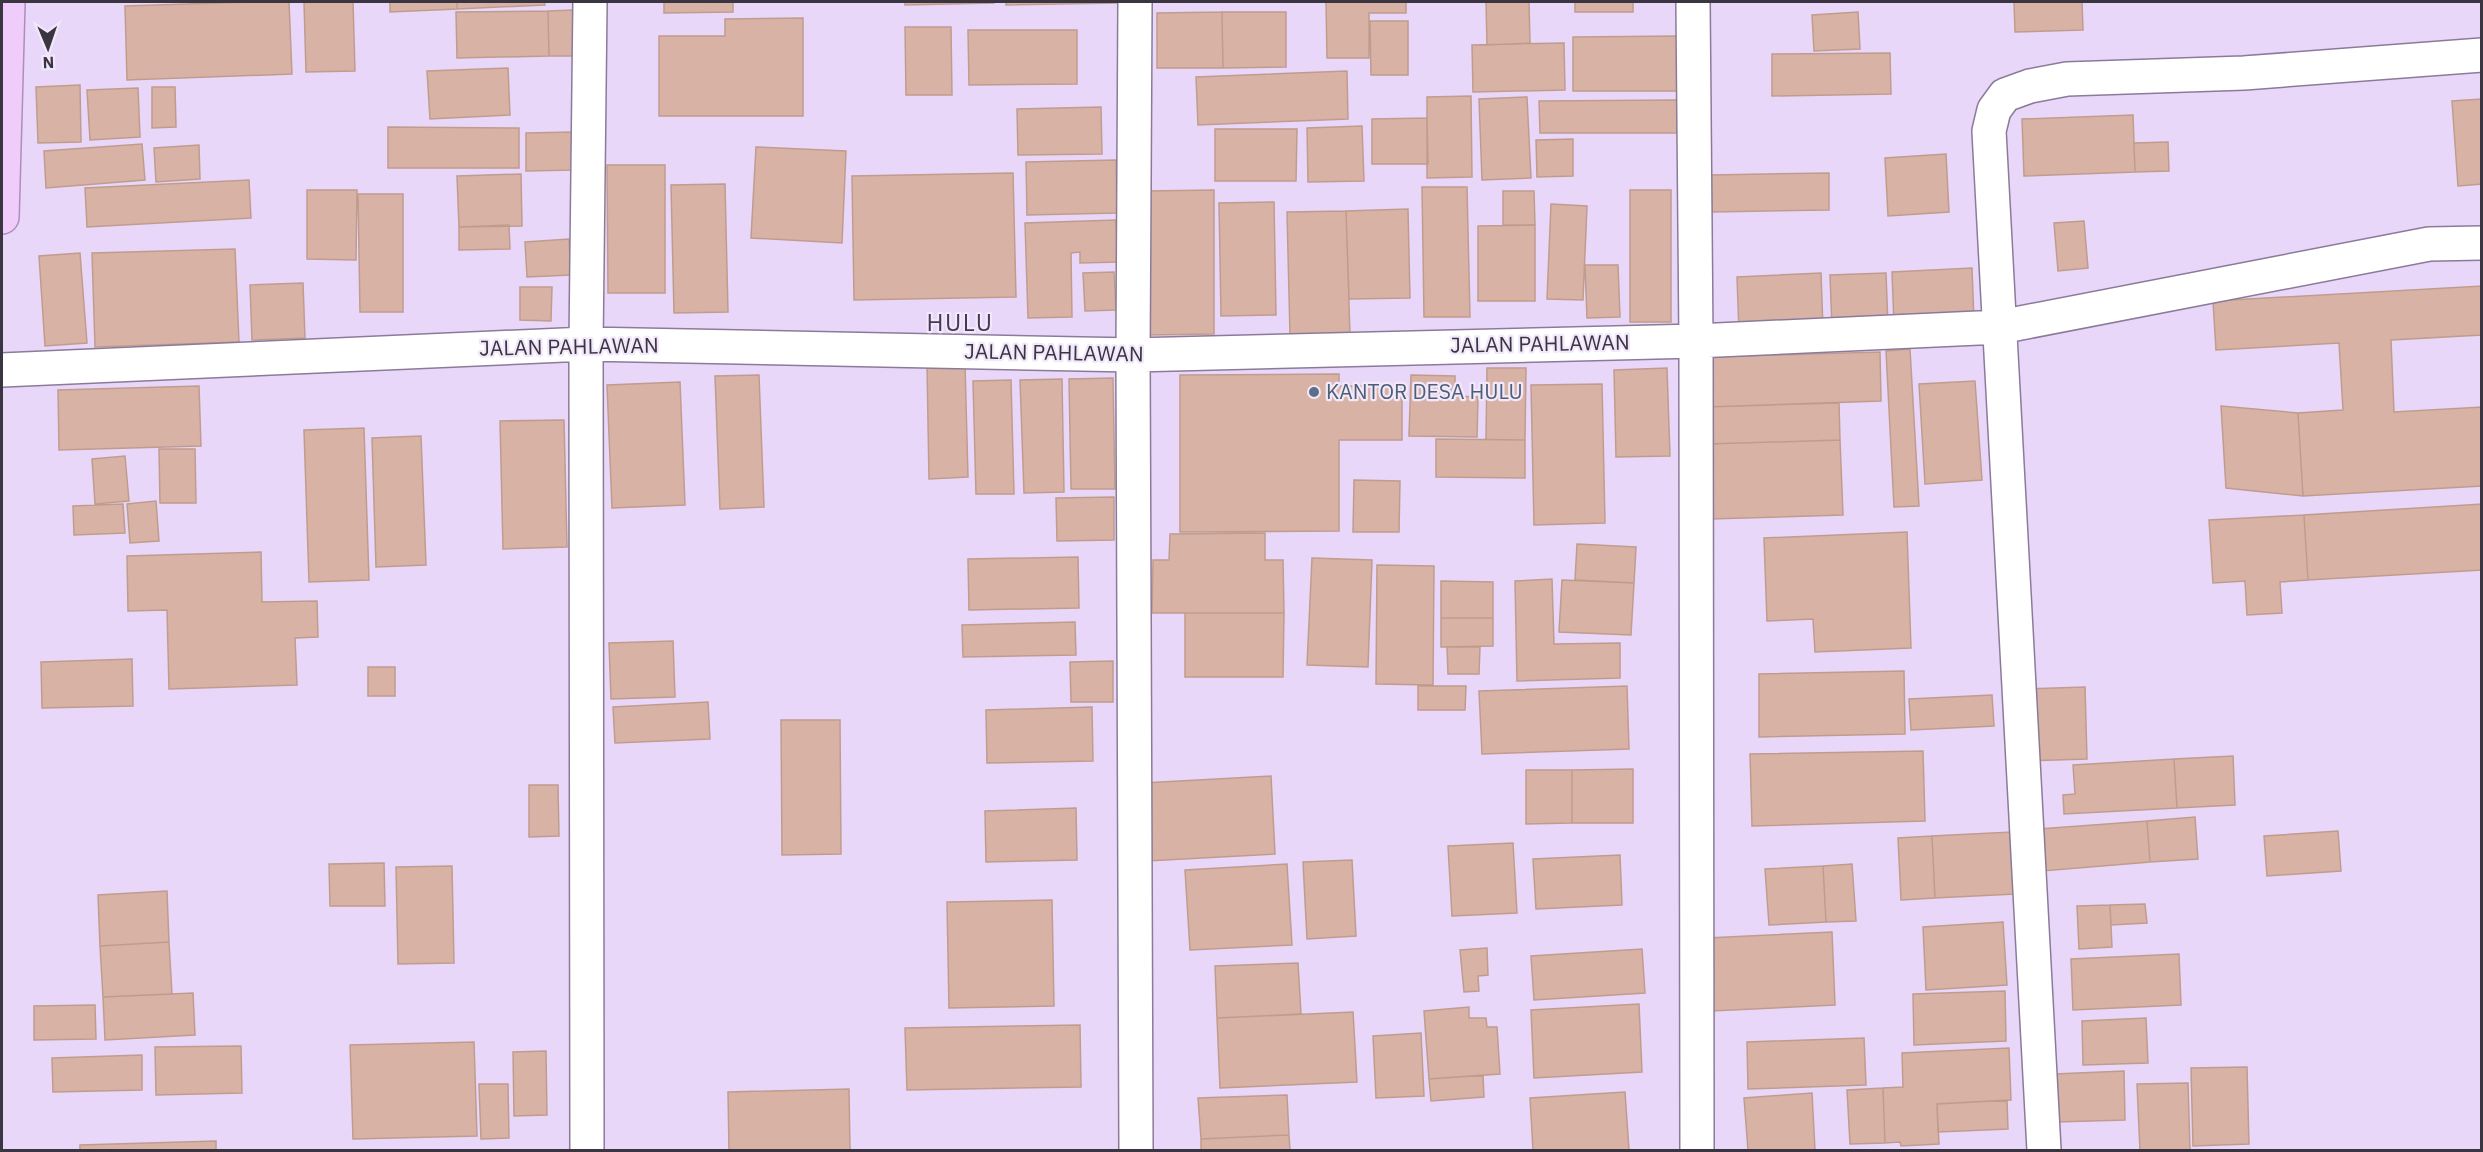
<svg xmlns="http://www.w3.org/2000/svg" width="2483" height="1152" viewBox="0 0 2483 1152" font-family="'IBM Plex Sans',sans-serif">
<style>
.building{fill:#d8b2a5;stroke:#c09c8f;stroke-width:1.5}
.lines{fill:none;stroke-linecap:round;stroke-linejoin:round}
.minor-casing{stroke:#8b7b99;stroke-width:36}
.trunk-casing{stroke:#ae8eb9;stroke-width:36}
.minor{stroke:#fff;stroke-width:33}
.trunk{stroke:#f0ccfb;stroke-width:33}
.service-dot{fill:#5c6f8a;stroke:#f2e8fb;stroke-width:2}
.labels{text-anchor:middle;stroke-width:4.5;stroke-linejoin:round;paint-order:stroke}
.street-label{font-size:21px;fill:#3b3441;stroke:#f2e8fb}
.service-label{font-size:21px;fill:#4e5e75;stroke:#f2e8fb;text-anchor:start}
.quarter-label{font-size:24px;letter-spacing:1.5px;fill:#463953;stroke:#f2e8fb}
</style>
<rect width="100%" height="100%" fill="#e8d7f8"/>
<path class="building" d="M249 2H289L292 74 127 80 125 6Z
M304 2H353L355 71 306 72Z
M390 2H457V9L390 12Z
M457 2H544L545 5 457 9Z
M664 2H733V12L664 13Z
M905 2H994V3L905 5Z
M1006 2H1117V3L1006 5Z
M1326 2H1406V13H1369V58H1327Z
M1486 2H1529L1530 43 1487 45Z
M1575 2H1633V12H1575Z
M2014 2H2082L2083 30 2015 32Z
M574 10 575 56H549L548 11Z
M548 11 549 56 457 58 456 12Z
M1222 12H1286V67L1223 68Z
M1222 12 1223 68H1157V13Z
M1858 12 1860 49 1814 51 1812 15Z
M803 18V116H659V36H725V19Z
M1370 21H1408V75H1371Z
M905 27H951L952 95H906Z
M968 30H1077V84L969 85Z
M1678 36 1677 91H1573V37Z
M1564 43 1565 90 1473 92 1472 45Z
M1890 53 1891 94 1772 96V54Z
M508 68 510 115 430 119 427 71Z
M1347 71 1348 119 1198 125 1196 77Z
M80 85 81 142 38 143 36 87Z
M152 87H175L176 127 152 128Z
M138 88 140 137 90 140 87 90Z
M1471 96 1472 177 1427 178V97Z
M1527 97 1531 178 1482 180 1479 99Z
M2482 99V184L2458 186 2452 101Z
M1677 100V133H1540L1539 101Z
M1101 107 1102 154 1018 155 1017 109Z
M2133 115 2135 172 2024 176 2022 119Z
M1427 118 1428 164H1372V119Z
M1362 126 1364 181 1308 182 1307 128Z
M388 127 519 128V168H388Z
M1215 129H1297L1296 181H1215Z
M573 132 574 170 526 171V133Z
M1573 139V176L1537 177 1536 140Z
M2168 142 2169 171 2135 172 2134 143Z
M142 144 145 180 46 188 44 151Z
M199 145 200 179 156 182 154 148Z
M756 147 846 151 842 243 751 238Z
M1946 154 1949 212 1888 216 1885 158Z
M1116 160 1117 213 1027 215 1026 162Z
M607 165H665V293H608Z
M1013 173 1016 297 854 300 852 176Z
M1829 173V210L1712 212 1711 175Z
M521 174 522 226 459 227 457 176Z
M249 180 251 218 87 227 85 188Z
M725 184 728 312 674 313 671 185Z
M1422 187H1467L1470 317H1424Z
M307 190H357L356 260 307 259Z
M1214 190V334L1148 335 1147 191Z
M1630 190H1671V322H1630Z
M1503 191H1534L1535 225H1503Z
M358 194H403V312H360Z
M1274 202 1276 315 1221 316 1219 203Z
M1551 204 1587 206 1583 300 1547 299Z
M1408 209 1410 298 1349 299 1346 211Z
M1346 211 1350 335 1290 336 1287 212Z
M1116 220 1118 262 1080 263V252L1071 253 1072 317 1028 318 1025 223Z
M2084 221 2088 268 2058 271 2054 223Z
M509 225 510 249 459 250V227Z
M1535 225V301H1478V226Z
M569 239 571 275 527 277 525 242Z
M235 249 239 342 95 347 92 253Z
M80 253 87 343 45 346 39 256Z
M1585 265H1618L1620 317 1587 318Z
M1972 268 1974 322 1894 324 1892 272Z
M1114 272 1116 310 1085 311 1083 273Z
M1821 273 1823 328 1739 332 1737 277Z
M1886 273 1888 326 1832 328 1830 275Z
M303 283 305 338 252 340 250 285Z
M2482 286V335L2391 340 2394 412 2482 407V486L2303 496 2298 413 2343 410 2339 343 2216 350 2213 301Z
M520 287H552L551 321 520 320Z
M1910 349 1919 506 1894 507 1886 351Z
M1880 352 1881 401 1706 407 1705 357Z
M965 364 968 477 929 479 927 365Z
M1487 368H1526L1525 440H1486Z
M1667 368 1670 456 1616 457 1614 370Z
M1339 374V386H1402V440H1339V531L1180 532V375Z
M759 375 764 507 720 509 715 376Z
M1411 375 1455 376V396L1478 397 1477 437 1409 436Z
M1113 378 1115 489H1071L1069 379Z
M1062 379 1064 492 1024 493 1020 380Z
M1011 380 1014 494H976L973 381Z
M1975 381 1982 480 1925 484 1919 384Z
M680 382 685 505 612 508 607 385Z
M1602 384 1605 523 1534 525 1531 385Z
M199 386 201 446 59 450 58 390Z
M1839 403 1840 440 1708 444 1706 407Z
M2221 406 2298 413 2303 496 2226 488Z
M564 420 567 547 503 549 500 421Z
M364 428 369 580 309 582 304 430Z
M421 436 426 565 376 567 372 438Z
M1436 439 1525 440V478L1436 477Z
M1840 440 1843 515 1710 519 1708 444Z
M159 449H195L196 503H160Z
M125 456 129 501 95 504 92 459Z
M1354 480 1400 481 1399 532H1353Z
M1114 497V540L1057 541 1056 498Z
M156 501 159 541 130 543 127 504Z
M123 504 125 533 74 535 73 506Z
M2482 504V570L2308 580 2304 515Z
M2304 515 2308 580 2280 582 2282 613 2247 615 2245 581 2213 583 2209 520Z
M1907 532 1911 648 1815 652 1813 619 1767 621 1764 538Z
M1265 533V560H1283L1284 613H1152L1153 560H1169L1170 534Z
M1577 544 1636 547 1634 583 1575 580Z
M261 552 262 602 317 601 318 637 295 638 297 685 169 689 167 610 128 611 127 556Z
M1078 557 1079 608 969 610 968 559Z
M1312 558 1372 560 1368 667 1307 665Z
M1377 565 1434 566 1433 685 1376 684Z
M1552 579 1554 644 1620 643V678L1517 681 1515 581Z
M1562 580 1634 583 1631 635 1559 632Z
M1441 581 1493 582V618H1441Z
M1185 613H1284L1283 677H1185Z
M1441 618H1493V646L1441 647Z
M1075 622 1076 655 963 657 962 625Z
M673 641 675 697 611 699 609 643Z
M1447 647H1480L1479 674H1448Z
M132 659 133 706 42 708 41 662Z
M1113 661V702H1071L1070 662Z
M368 667H395V696H368Z
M1904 671 1905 734 1759 737V674Z
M1418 686H1466L1465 710H1418Z
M1627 686 1629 749 1482 754 1479 691Z
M2085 687 2087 759 2026 761 2024 689Z
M1992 695 1994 726 1911 730 1909 699Z
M708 702 710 739 615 743 613 707Z
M1092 707 1093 761 987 763 986 710Z
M781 720H840L841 854 782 855Z
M1923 751 1925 821 1752 826 1750 754Z
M2233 756 2235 805 2177 808 2174 759Z
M2174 759 2177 808 2064 814 2063 795 2075 794 2073 765Z
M1633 769V823H1572V770Z
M1526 770H1572V823L1526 824Z
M1271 776 1275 854 1147 861 1143 783Z
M529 785H558L559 836 529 837Z
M1076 808 1077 860 986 862 985 811Z
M2195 817 2198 859 2150 862 2147 821Z
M2147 821 2150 862 2042 871 2039 829Z
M2338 831 2341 871 2267 876 2264 836Z
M2012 832 2015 894 1935 898 1932 836Z
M1932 836 1935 898 1901 900 1898 838Z
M1513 843 1517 913 1452 916 1448 846Z
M1620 855 1622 905 1536 909 1533 859Z
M1352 860 1356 936 1307 939 1303 862Z
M384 863 385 906H330L329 864Z
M1287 864 1292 945 1190 950 1185 870Z
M1852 864 1856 921 1826 922 1823 866Z
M452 866 454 963 398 964 396 867Z
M1823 866 1826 922 1769 925 1765 869Z
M167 891 169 942 100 946 98 895Z
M1052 900 1054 1006 949 1008 947 902Z
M2145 904 2147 923 2111 925 2110 905Z
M2110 905 2112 947 2079 949 2077 906Z
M2003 922 2007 985 1926 990 1923 927Z
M1832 932 1835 1005 1711 1011 1707 938Z
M169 942 172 994 103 997 100 946Z
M1487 948 1488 975 1478 976 1479 991 1464 992 1460 950Z
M1642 949 1645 993 1534 1000 1531 956Z
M2179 954 2181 1005 2073 1010 2071 959Z
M1298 963 1301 1014 1217 1018 1215 966Z
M2005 991 2006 1041 1914 1045 1913 994Z
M193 993 195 1035 105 1040 103 997Z
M1639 1004 1642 1072 1534 1078 1531 1010Z
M95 1005 96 1039 34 1040V1006Z
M1469 1007V1018H1486L1487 1027H1497L1500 1074 1429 1079 1424 1011Z
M1353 1012 1357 1082 1220 1088 1217 1018Z
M2146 1018 2148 1063 2083 1065 2082 1021Z
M1080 1025 1081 1087 907 1090 905 1028Z
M1421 1033 1424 1096 1376 1098 1373 1036Z
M1864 1038 1866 1085 1748 1089 1747 1042Z
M474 1042 477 1136 353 1139 350 1045Z
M241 1046 242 1093 156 1095 155 1047Z
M2009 1048 2011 1100 1937 1104 1939 1144 1901 1146 1900 1142 1885 1143 1883 1088 1903 1087 1902 1053Z
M546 1051 547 1115 514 1116 513 1052Z
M142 1055V1090L53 1092 52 1058Z
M2247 1067 2249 1144 2193 1146 2191 1068Z
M2124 1071 2125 1120 2056 1122 2055 1074Z
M1483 1075 1484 1097 1431 1101 1429 1079Z
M2188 1083 2190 1150H2140L2137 1084Z
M479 1084H508L509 1138 481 1139Z
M1883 1088 1885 1143 1850 1144 1847 1090Z
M849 1089 850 1150H729L728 1092Z
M1625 1092 1629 1150H1533L1530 1098Z
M1812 1093 1815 1150H1748L1744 1098Z
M1287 1095 1289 1135 1201 1139 1198 1098Z
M2007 1100 2008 1129 1938 1132 1937 1104Z
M1289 1135 1290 1150H1201V1139Z
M216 1141V1150H80V1145Z"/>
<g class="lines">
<defs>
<path id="minor" d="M1135 2 1133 355 1136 1150
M1693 2 1696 341 1697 1150
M2 370 586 344 1133 355 1696 341 2000 327 2429 244 2482 243
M587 1150 586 344 590 2
M2044 1150 1989 131 1994 110 2005 95 2030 86 2067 79 2244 73 2482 55"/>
<path id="trunk" d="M2 217 8 2"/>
</defs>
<use href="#minor" class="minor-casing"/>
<use href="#trunk" class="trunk-casing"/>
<use href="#minor" class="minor"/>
<use href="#trunk" class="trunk"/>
</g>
<circle class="service-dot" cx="1314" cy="392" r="6"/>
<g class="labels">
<g class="street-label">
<text transform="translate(1540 344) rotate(-1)" y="7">JALAN PAHLAWAN</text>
<text transform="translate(569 347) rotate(-1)" y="7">JALAN PAHLAWAN</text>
<text transform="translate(1054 353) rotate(1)" y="7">JALAN PAHLAWAN</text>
</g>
<g class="service-label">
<text x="1326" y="399">KANTOR DESA HULU</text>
</g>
<g class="quarter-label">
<text x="960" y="331">HULU</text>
</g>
</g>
<rect width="2483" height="1152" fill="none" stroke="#3b3441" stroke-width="6"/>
<g transform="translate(48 48) rotate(178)" stroke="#f2e8fb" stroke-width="4.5" paint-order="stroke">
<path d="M0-4.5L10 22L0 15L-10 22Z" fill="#3b3441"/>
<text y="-9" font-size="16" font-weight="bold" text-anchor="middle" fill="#3b3441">N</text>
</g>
</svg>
